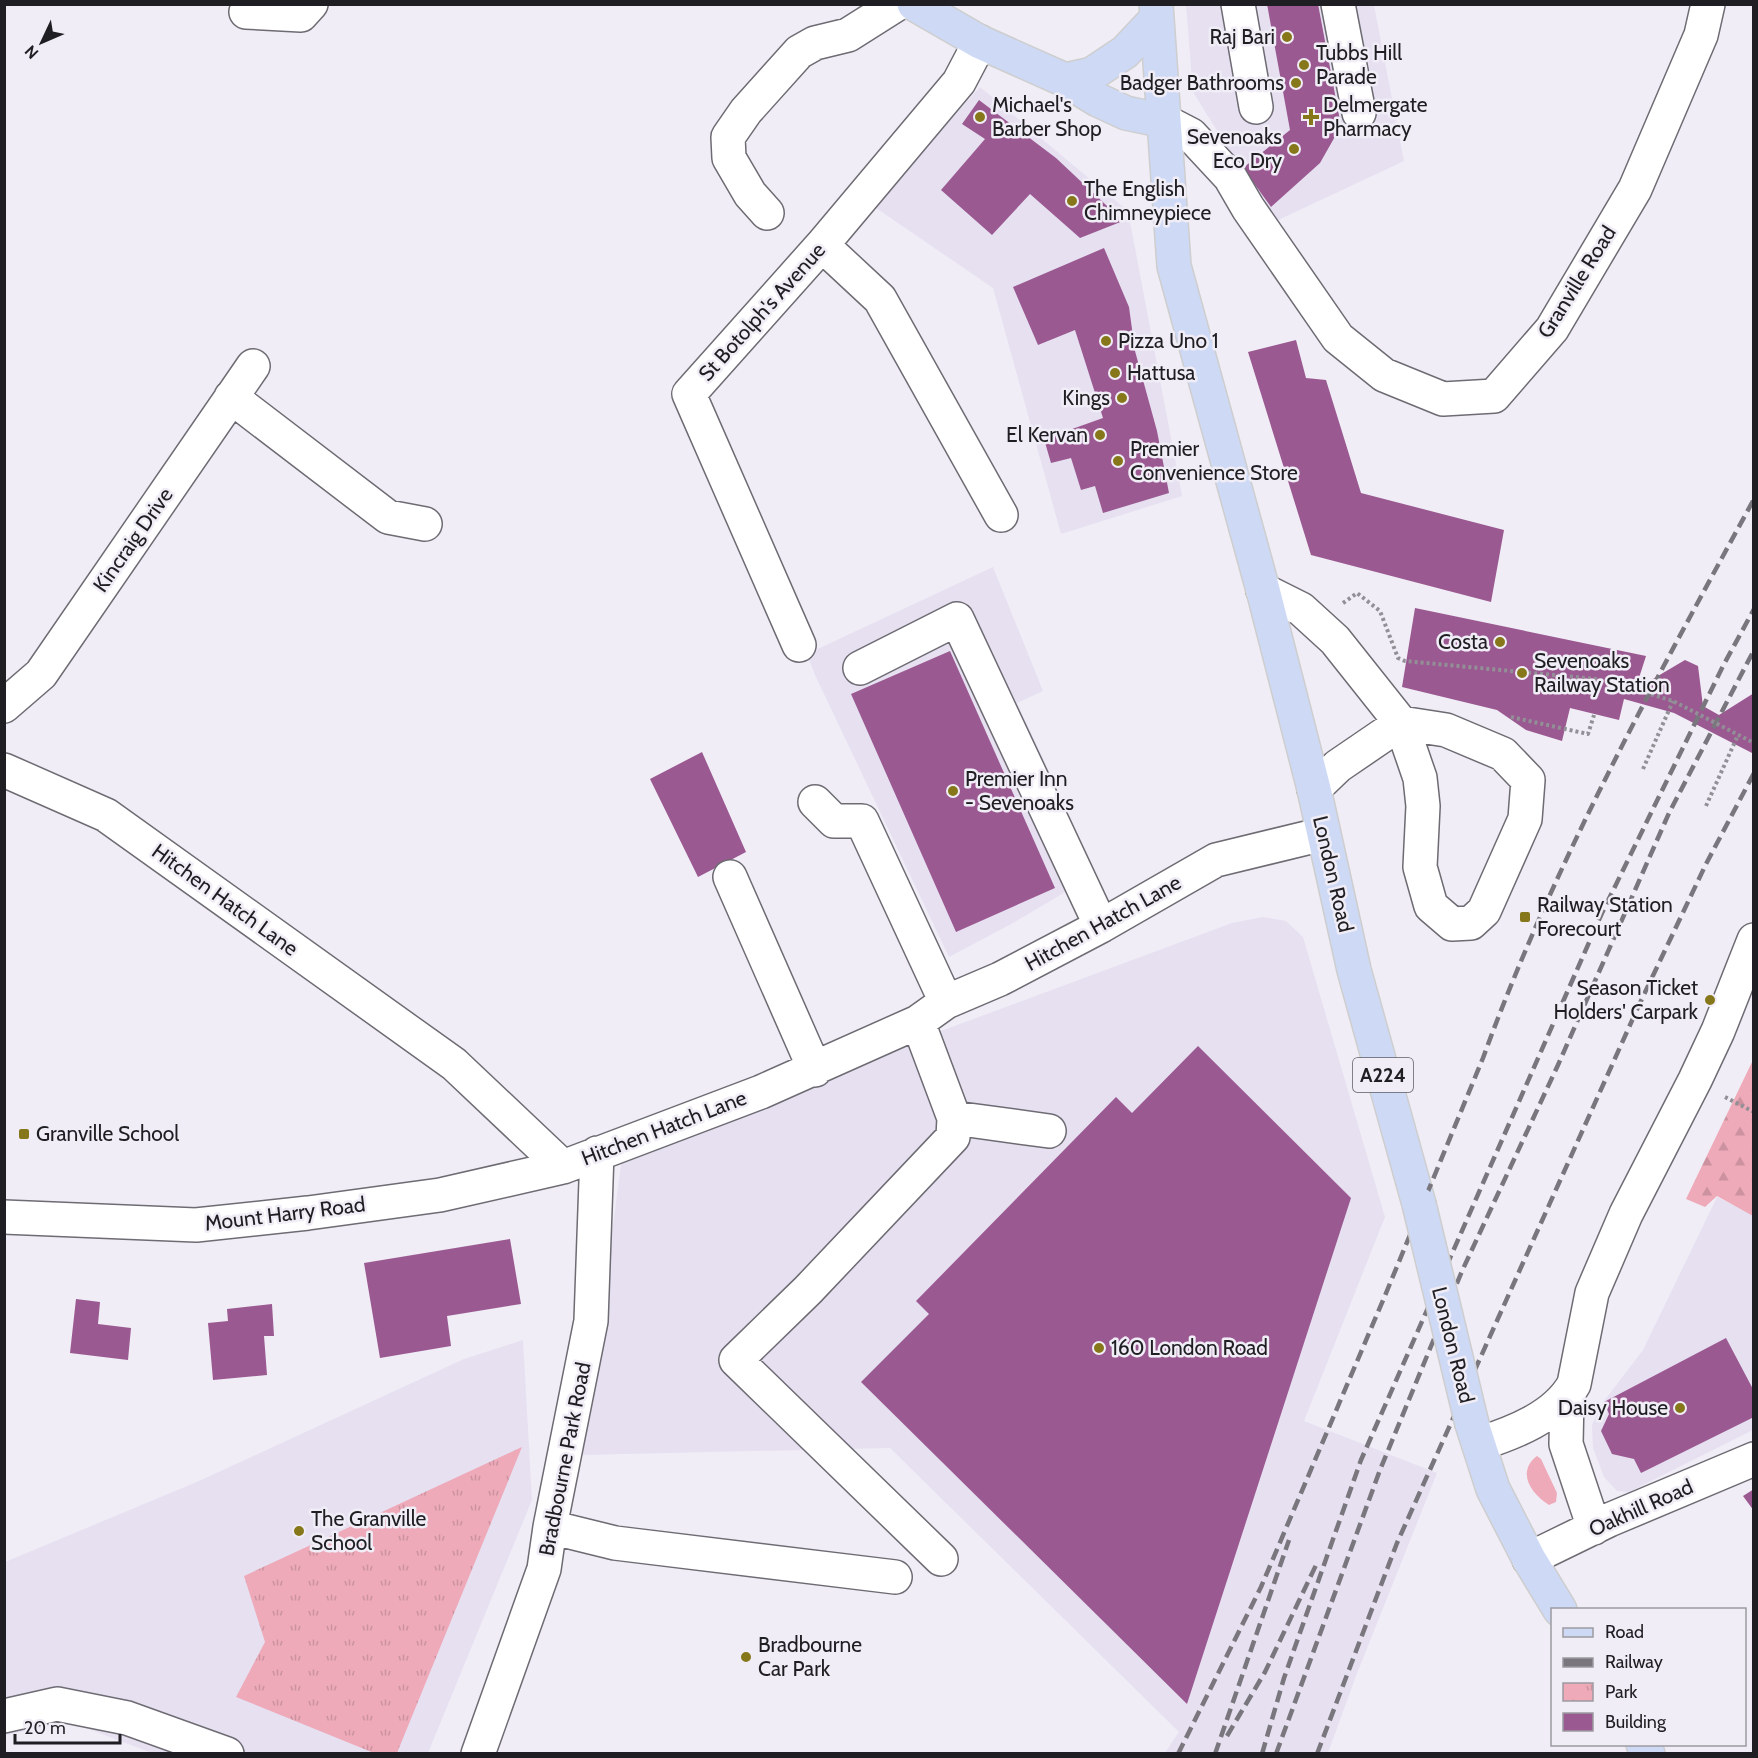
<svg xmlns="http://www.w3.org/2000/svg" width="1758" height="1758" viewBox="0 0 1758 1758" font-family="Cabin,sans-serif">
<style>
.built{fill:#e6e0f1}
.grass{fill:#eeaab9}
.forest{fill:url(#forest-firs)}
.park{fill:url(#park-tufts)}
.building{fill:#9b5991}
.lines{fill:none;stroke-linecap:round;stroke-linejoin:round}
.minor-casing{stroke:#6e6b73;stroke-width:36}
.major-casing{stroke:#cecece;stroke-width:36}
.path{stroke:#929096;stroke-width:4;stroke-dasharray:3 3;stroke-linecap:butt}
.minor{stroke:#fff;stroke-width:33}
.major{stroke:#ced9f5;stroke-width:33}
.rail{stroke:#79777d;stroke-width:4.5;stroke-dasharray:12 6;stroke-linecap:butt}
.major-bridge-casing{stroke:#cecece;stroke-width:36;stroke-linecap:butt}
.path-bridge{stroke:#929096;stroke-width:4;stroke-dasharray:3 3;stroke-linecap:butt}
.major-bridge{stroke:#ced9f5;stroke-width:33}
.poi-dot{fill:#87771b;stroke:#f0edf6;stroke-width:2}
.labels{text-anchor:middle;stroke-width:5;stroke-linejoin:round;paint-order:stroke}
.shield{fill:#f0edf6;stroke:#5e5c62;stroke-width:1.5}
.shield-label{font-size:20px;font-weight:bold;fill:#1f1e22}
.poi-label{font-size:21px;fill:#1f1e22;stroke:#f0edf6;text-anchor:start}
.street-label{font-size:21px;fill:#1f1e22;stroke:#f0edf6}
</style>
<defs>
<pattern id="forest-firs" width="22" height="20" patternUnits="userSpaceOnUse" patternTransform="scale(1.5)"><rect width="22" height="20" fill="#eeaab9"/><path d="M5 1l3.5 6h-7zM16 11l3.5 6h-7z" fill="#cc929f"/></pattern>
<pattern id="park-tufts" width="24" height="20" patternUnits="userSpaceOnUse" patternTransform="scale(1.5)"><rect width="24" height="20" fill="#eeaab9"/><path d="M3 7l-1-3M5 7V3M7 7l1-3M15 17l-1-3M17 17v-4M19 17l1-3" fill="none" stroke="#cc929f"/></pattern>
</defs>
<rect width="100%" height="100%" fill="#f0edf6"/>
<path class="built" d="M1186 5H1374L1404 161 1274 222 1193 92Z
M980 87 1128 211 1182 496 1061 534 993 288 873 206Z
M993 567 1043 691 1017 703 1055 784 1056 798 1094 875 1013 923 949 957 815 675 807 654Z
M1263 917 1286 921 1303 937 1385 1217 1304 1421 1437 1473 1356 1676 1328 1753H1165L1179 1732 890 1448 583 1455 623 1149 1232 923Z
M1717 1197 1753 1215V1430L1629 1492 1617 1491 1604 1477 1593 1448 1592 1425 1601 1405 1643 1350Z
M523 1340 532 1500 428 1753H152L70 1722 5 1735V1562L199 1481 464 1359Z"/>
<path class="grass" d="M1537 1456 1541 1459 1557 1493 1556 1502 1549 1505C1531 1494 1516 1472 1537 1456Z"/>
<path class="forest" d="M1753 1060 1754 1216H1753L1717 1196 1705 1207 1686 1199Z"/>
<path class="park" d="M522 1447 397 1753H374L236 1697 265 1642 244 1576Z"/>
<path class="building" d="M1267 4H1318L1341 126 1320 163 1271 207 1243 168 1290 130Z
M979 100 1056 158 1123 221 1080 238 1030 194 992 235 941 190 985 139 962 124Z
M1104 248 1129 307 1135 351 1157 431 1169 493 1103 513 1095 486 1081 490 1071 458 1051 463 1044 439 1103 418 1075 330 1038 345 1013 287Z
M1296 340 1306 378 1326 380 1361 493 1504 530 1491 602 1311 555 1248 352Z
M1415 608 1646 656 1638 681 1646 683 1685 660 1698 666 1703 706 1719 715 1754 693V754L1674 713 1624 699 1619 720 1570 708 1562 741 1526 730 1497 710 1402 687Z
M950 651 1055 888 956 932 851 694Z
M702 752 746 852 698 877 650 779Z
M1198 1046 1351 1198 1187 1704 861 1382 929 1314 916 1301 1116 1097 1132 1113Z
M510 1239 521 1304 447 1316 451 1346 380 1358 364 1263Z
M76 1299 100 1302 98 1324 131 1328 128 1360 70 1353Z
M272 1304 274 1336H264L267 1375 213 1380 208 1323 228 1321 227 1309Z
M1726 1338 1754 1391V1417L1641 1473 1634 1459 1612 1454 1601 1431 1609 1414 1604 1402Z
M1754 1489V1511L1743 1496Z"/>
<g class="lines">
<defs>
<path id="minor" d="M1238 4 1256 107
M1338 4 1359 113
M246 12 301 15 311 4
M1164 121 1191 135 1230 177 1248 208 1338 338 1384 375 1443 399 1494 396 1552 329 1635 189 1701 35 1708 4
M767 213 750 194 729 158 728 137 746 111 799 52 815 43 848 35 897 4
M822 245 880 299 1001 515
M231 397 388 517 425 524
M1263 590 1301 609 1335 640 1401 723 1420 778 1423 806 1420 867 1431 906 1452 924 1471 923 1484 911 1525 819 1528 780 1503 754 1446 730 1401 723 1338 766 1314 789
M799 645 689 394 822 245 959 82 980 42
M860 668 957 619 1101 926
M4 706 41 674 253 366
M4 770 106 815 454 1064 563 1167
M815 802 834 821H862L946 1002
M730 877 815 1070
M918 1022 954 1118 953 1137 808 1290 736 1360 941 1559
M954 1118 1049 1131
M4 1217 196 1225 308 1213 440 1195 563 1167 761 1092 918 1022 946 1002 1000 979 1101 926 1216 860 1323 834
M1567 1397 1566 1444 1594 1528
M1479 1444C1513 1433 1556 1417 1574 1384L1592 1293 1626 1214 1695 1080 1718 1031 1754 940
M550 1527 615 1543 895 1577
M1529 1559 1609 1520 1754 1459
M4 1716 57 1704 127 1718 227 1754
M478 1754 544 1569 550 1527 591 1321 597 1153"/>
<path id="major" d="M914 4 980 42 1065 80 1098 100 1126 113 1164 121
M1156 4 1174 266 1263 590 1314 789 1354 970 1419 1204
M1065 80 1092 74 1125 52 1157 18
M1472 1424 1493 1489 1529 1559 1560 1610
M1643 1744 1648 1754"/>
</defs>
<use href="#minor" class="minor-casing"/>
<use href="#major" class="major-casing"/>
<path class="path" d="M1343 603 1357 593 1380 611 1398 658 1405 661 1596 679 1634 689
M1511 717 1588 734 1594 715
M1643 769 1673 701
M1706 806 1738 735
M1725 1097 1754 1112"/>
<use href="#minor" class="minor"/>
<use href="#major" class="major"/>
<path class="rail" d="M1227 1736 1265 1672 1317 1563
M1178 1754 1261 1587 1384 1298 1483 1058C1554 863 1655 681 1754 499
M1215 1754 1289 1540
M1262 1754 1284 1678 1361 1460 1602 913 1723 666 1754 609
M1276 1754 1380 1470 1462 1271 1558 1065 1669 813 1754 650
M1317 1754 1397 1543 1639 1005 1706 864 1754 773"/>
<defs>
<path id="major-bridge" d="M1419 1204 1472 1424"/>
</defs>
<use href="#major-bridge" class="major-bridge-casing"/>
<path class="path-bridge" d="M1634 689 1673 701 1754 743"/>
<use href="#major-bridge" class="major-bridge"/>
</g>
<g class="poi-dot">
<circle cx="1287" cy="37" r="6"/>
<circle cx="1304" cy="65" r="6"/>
<circle cx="1296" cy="83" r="6"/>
<circle cx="980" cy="117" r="6"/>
<path d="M1308 108h6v6h6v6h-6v6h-6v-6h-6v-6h6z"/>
<circle cx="1294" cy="149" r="6"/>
<circle cx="1072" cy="201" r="6"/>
<circle cx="1106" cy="341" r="6"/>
<circle cx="1115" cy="373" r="6"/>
<circle cx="1122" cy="398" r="6"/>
<circle cx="1100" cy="435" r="6"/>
<circle cx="1118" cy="461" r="6"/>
<circle cx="1500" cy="642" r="6"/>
<circle cx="1522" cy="673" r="6"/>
<circle cx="953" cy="791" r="6"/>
<rect x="1519" y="911" width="12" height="12" rx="3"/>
<circle cx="1710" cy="1000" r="6"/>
<rect x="18" y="1128" width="12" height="12" rx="3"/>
<circle cx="1099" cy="1348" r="6"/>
<circle cx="1680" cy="1408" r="6"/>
<circle cx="299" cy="1531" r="6"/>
<circle cx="746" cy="1657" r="6"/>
</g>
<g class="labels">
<rect class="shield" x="1353" y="1058" width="60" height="34" rx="4.5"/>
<g class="shield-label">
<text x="1383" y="1082">A224</text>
</g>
<g class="poi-label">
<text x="1275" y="44" text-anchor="end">Raj Bari</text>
<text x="1316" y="60">Tubbs Hill<tspan x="1316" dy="24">Parade</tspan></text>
<text x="1284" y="90" text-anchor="end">Badger Bathrooms</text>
<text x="992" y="112">Michael's<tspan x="992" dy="24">Barber Shop</tspan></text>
<text x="1323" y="112">Delmergate<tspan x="1323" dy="24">Pharmacy</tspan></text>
<text x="1282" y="144" text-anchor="end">Sevenoaks<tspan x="1282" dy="24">Eco Dry</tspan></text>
<text x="1084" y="196">The English<tspan x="1084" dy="24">Chimneypiece</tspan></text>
<text x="1118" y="348">Pizza Uno 1</text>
<text x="1127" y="380">Hattusa</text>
<text x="1110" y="405" text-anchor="end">Kings</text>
<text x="1088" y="442" text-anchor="end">El Kervan</text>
<text x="1130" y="456">Premier<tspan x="1130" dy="24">Convenience Store</tspan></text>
<text x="1488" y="649" text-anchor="end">Costa</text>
<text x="1534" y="668">Sevenoaks<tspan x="1534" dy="24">Railway Station</tspan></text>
<text x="965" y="786">Premier Inn<tspan x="965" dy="24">- Sevenoaks</tspan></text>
<text x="1537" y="912">Railway Station<tspan x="1537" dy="24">Forecourt</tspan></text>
<text x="1698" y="995" text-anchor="end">Season Ticket<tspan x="1698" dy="24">Holders' Carpark</tspan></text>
<text x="36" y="1141">Granville School</text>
<text x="1111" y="1355">160 London Road</text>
<text x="1668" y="1415" text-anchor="end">Daisy House</text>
<text x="311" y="1526">The Granville<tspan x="311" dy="24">School</tspan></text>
<text x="758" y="1652">Bradbourne<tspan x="758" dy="24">Car Park</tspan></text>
</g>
<g class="street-label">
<text transform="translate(1577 282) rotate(-58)" y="7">Granville Road</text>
<text transform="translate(762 312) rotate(-48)" y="7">St Botolph's Avenue</text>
<text transform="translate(133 540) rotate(-55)" y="7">Kincraig Drive</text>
<text transform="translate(1333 874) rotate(77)" y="7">London Road</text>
<text transform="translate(225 900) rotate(36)" y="7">Hitchen Hatch Lane</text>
<text transform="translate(1103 923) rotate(-29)" y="7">Hitchen Hatch Lane</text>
<text transform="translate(664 1128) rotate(-21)" y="7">Hitchen Hatch Lane</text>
<text transform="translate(285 1214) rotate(-7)" y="7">Mount Harry Road</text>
<text transform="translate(1453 1345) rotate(76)" y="7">London Road</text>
<text transform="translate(565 1459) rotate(-79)" y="7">Bradbourne Park Road</text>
<text transform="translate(1641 1508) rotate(-24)" y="7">Oakhill Road</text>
</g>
</g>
<rect width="1758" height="1758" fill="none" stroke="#1f1e22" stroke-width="12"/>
<rect x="1551" y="1608" width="195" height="138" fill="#f0edf6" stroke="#9c9aa1" stroke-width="1.5"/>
<rect x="1563" y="1628" width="30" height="9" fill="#ced9f5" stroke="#9c9aa1" stroke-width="1.5"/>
<text x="1605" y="1638" font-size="18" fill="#1f1e22">Road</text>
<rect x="1563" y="1658" width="30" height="9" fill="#79777d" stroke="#9c9aa1" stroke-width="1.5"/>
<text x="1605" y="1668" font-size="18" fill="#1f1e22">Railway</text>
<rect x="1563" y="1683" width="30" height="18" fill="url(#park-tufts)" stroke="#9c9aa1" stroke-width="1.5"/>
<text x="1605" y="1698" font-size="18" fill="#1f1e22">Park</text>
<rect x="1563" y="1713" width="30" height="18" fill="#9b5991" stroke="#9c9aa1" stroke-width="1.5"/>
<text x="1605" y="1728" font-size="18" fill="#1f1e22">Building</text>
<g transform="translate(42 42) rotate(226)" stroke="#f0edf6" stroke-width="4.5" paint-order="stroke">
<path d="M0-4.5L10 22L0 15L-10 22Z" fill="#1f1e22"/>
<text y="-9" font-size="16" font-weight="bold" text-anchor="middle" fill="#1f1e22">N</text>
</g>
<path d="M15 1734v9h105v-9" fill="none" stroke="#1f1e22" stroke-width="3"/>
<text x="24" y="1734" font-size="18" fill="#1f1e22" stroke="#f0edf6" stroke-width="4.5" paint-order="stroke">20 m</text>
</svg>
